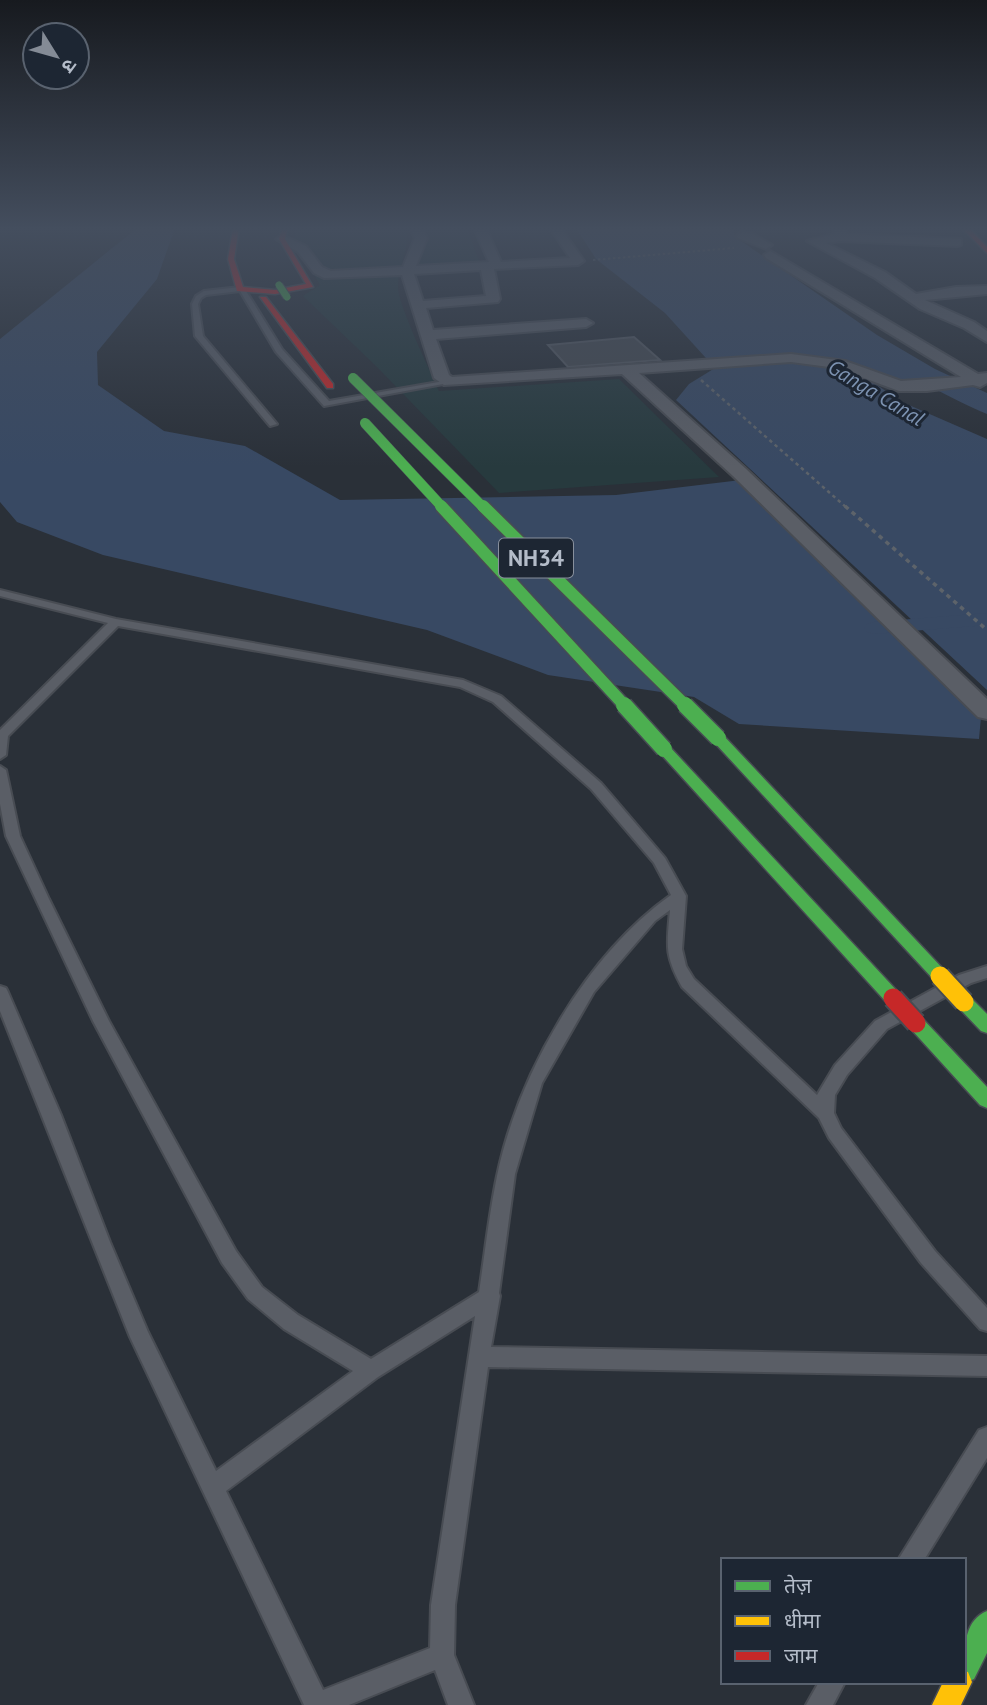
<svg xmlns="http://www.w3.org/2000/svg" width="987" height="1705" viewBox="0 0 987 1705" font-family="'PT Sans','Noto Sans Devanagari',sans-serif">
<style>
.green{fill:#273a3e}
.water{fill:#384963}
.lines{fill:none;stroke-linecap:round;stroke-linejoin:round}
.canal{fill:#384963;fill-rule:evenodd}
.building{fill:#444950;stroke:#52575f;stroke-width:2}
.lane-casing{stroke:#484c53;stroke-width:4}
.street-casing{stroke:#484c53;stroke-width:4}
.fast-casing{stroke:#484c53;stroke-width:3}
.slow-casing{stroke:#484c53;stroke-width:3}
.jam-casing{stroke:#484c53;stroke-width:3}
.path-far2{stroke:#5d636a;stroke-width:2;stroke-dasharray:2.5 2.5;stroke-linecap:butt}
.path-far1{stroke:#5d636a;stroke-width:2.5;stroke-dasharray:3.5 3.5;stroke-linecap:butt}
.path{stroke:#5d636a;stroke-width:3.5;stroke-dasharray:4.5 4.5;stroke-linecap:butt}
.lane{fill:#5a5e66;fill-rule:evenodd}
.street{fill:#5a5e66;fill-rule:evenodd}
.fast{fill:#4caf50;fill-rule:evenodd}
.slow{fill:#ffc107;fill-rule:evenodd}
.jam{fill:#c62828;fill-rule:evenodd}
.fast-bridge-far3-casing{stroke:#474c53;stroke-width:9;stroke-linecap:butt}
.fast-bridge-far2-casing{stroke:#474c53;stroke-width:11;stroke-linecap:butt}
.fast-bridge-far1-casing{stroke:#474c53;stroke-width:15;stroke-linecap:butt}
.fast-bridge-casing{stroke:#474c53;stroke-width:19;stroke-linecap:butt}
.slow-bridge-casing{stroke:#474c53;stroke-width:23;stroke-linecap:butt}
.jam-bridge-casing{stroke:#474c53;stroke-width:23;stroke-linecap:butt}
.fast-bridge-far3{stroke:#4caf50;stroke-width:7}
.fast-bridge-far2{stroke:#4caf50;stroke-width:10}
.fast-bridge-far1{stroke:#4caf50;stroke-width:12}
.fast-bridge{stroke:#4caf50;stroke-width:16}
.slow-bridge{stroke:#ffc107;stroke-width:19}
.jam-bridge{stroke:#c62828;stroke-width:19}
.labels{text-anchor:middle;stroke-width:6;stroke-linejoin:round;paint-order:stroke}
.far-water-label{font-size:21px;font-style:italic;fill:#7c92b1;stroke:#1d2633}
.shield{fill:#1d2633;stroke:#878f9c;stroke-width:2}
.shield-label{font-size:23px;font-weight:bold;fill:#b4bcc9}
</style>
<rect width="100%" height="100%" fill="#2a3038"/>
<path class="green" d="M295 228H402L407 233C408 252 398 268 398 287 398 305 430 370 439 391L619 379 719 477 499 493 378 368 303 296 320 285 294 240Z
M423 228H467L480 264 416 268 427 235Z"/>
<path class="water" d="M137 228H175L157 279 97 352 98 385 164 431 245 446 340 500 616 495 741 480 981 717 979 739 739 724 694 697 548 675 427 630 103 555 17 522 0 502V339Z
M576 228H734V236L877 335 935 369 987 393V414C945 398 921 372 874 383L902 402 987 439V690L676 400 689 384 715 368 665 313 596 259Z"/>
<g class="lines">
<path class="canal" d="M987 613V625L874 634 867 632 864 628 867 624 874 622Z"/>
</g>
<path class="building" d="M634 337 660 360 568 367 548 345Z"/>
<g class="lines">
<defs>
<path id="lane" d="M240 287 246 291 282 349 329 401 450 380 454 382 324 406 276 352 240 291 206 295 201 298 198 304 203 336 277 424 270 426 195 336 192 304 196 296 204 291Z
M0 590 116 619 463 680 501 696 601 783 665 858 686 896 682 949 686 966 694 979 817 1095 835 1065 875 1021 959 975 987 966V978L971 983 887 1029 847 1075 835 1095 834 1113 841 1128 935 1251 987 1308V1331L980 1329 921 1263 829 1138 819 1118 682 987C664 955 667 945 670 910L655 921 594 992 542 1083 515 1174 499 1293 500 1296 491 1347 987 1356V1376L488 1367 455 1605 454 1655 474 1705H448L435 1670 349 1705H304L130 1337 0 1011V986L6 988 8 992 61 1115 110 1242 148 1332 216 1471 353 1371 284 1329 248 1299 222 1263 93 1021 6 836 0 804V766L6 770 20 836 49 899 109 1021 236 1251 262 1287 298 1315 371 1359 479 1292C485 1253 489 1214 497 1176 518 1074 586 955 671 895L654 863 591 789 493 702 460 687 118 626 8 736 6 755 0 759V730L108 623 0 596ZM475 1316 431 1605 430 1648 323 1690 226 1491 378 1377Z
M987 1427V1458L924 1560H898L979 1430Z
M819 1682H845L833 1705H806Z"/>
<path id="street" d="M410 228H422L427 238 416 266 489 262 474 228H486L501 262 570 258 550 228H561L584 261 578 265 494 269 500 299 498 302 426 308 433 330 586 319 593 323 586 327 436 339 449 375 452 377 791 354 845 361 901 381 961 377 766 258 764 255 770 251 978 374 987 373V383L980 387 973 385 927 391H899L837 368 791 362 639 373 745 468 987 699V719L978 717 733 476 622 374 444 385 434 378 402 275 324 278 314 273 298 252 276 239 282 235 306 246 322 267 331 271 403 267 415 238ZM481 270 486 296 423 301 414 274Z
M834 228H846V234L961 239V245L957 246 840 241 826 243 885 272 916 294 956 287 987 286V294L925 300 974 322 987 331V342L964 328 920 309 875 278 807 241 834 234Z
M742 232 753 234 772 245 766 249 738 238 736 236Z"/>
<path id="fast" d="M718 734 723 735 946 972 949 976 946 980H934L713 741 711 738Z
M664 745 669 746 899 993 902 998 899 1003H887L659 752 657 749 659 746Z
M964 995 970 997 987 1014V1033L981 1031 958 1007 955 1002 958 997Z
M916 1016 922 1018 987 1087V1108L980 1105 910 1028 907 1023 910 1018Z
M987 1611V1653L974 1679 964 1683C966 1663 958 1623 987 1611Z"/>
<path id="slow" d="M964 1671 968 1672 972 1682 961 1705H932L943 1682H964Z"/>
<path id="jam" d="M233 228H239L234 259 243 287 275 290 306 284 279 239 282 228H288L285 239 313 287 275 294 237 291 228 259Z
M962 228H969L987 247V253Z
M260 297H266L333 384V388H327Z"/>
</defs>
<use href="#lane" class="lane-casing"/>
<use href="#street" class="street-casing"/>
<use href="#fast" class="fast-casing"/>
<use href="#slow" class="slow-casing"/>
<use href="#jam" class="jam-casing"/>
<path class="path-far2" d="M593 260 734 248"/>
<path class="path-far1" d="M701 380 847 508"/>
<path class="path" d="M845 506 987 630"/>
<use href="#lane" class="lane"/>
<use href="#street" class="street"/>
<use href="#fast" class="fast"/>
<use href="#slow" class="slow"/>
<use href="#jam" class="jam"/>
<defs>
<path id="fast-bridge-far3" d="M279 285 287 297"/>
<path id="fast-bridge-far2" d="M353 378 484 508
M365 423 443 508"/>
<path id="fast-bridge-far1" d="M441 506 626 707
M483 506 687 707"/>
<path id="fast-bridge" d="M624 705 664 749
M685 705 718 738"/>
<path id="slow-bridge" d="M940 976 964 1002"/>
<path id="jam-bridge" d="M893 998 916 1023"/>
</defs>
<use href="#fast-bridge-far3" class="fast-bridge-far3-casing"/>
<use href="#fast-bridge-far2" class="fast-bridge-far2-casing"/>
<use href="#fast-bridge-far1" class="fast-bridge-far1-casing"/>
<use href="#fast-bridge" class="fast-bridge-casing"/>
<use href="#slow-bridge" class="slow-bridge-casing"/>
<use href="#jam-bridge" class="jam-bridge-casing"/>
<use href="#fast-bridge-far3" class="fast-bridge-far3"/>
<use href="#fast-bridge-far2" class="fast-bridge-far2"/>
<use href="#fast-bridge-far1" class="fast-bridge-far1"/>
<use href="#fast-bridge" class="fast-bridge"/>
<use href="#slow-bridge" class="slow-bridge"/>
<use href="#jam-bridge" class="jam-bridge"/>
</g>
<linearGradient id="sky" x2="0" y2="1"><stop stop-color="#171a1f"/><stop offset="0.49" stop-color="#444e5e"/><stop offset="1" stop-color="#444e5e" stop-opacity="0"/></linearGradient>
<rect width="987" height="467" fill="url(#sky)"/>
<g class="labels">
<g class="far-water-label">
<text transform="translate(876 393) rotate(31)" y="7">Ganga Canal</text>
</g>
<rect class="shield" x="499" y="538.5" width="74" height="39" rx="5"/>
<g class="shield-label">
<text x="536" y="566">NH34</text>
</g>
</g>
<rect x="721" y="1558" width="245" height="126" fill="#1d2633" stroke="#59626f" stroke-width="2"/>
<rect x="735" y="1581" width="35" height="10" fill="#4caf50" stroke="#59626f" stroke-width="2"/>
<text x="784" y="1593" font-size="21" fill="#b4bcc9">तेज़</text>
<rect x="735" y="1616" width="35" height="10" fill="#ffc107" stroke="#59626f" stroke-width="2"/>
<text x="784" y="1628" font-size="21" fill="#b4bcc9">धीमा</text>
<rect x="735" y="1651" width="35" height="10" fill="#c62828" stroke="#59626f" stroke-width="2"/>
<text x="784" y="1663" font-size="21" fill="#b4bcc9">जाम</text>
<g transform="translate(56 56) rotate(127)"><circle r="33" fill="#1d2633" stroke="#59626f" stroke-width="2"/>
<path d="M0-5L12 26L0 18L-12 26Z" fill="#848b96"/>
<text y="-10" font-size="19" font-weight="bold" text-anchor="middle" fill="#b4bcc9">उ</text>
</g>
</svg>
